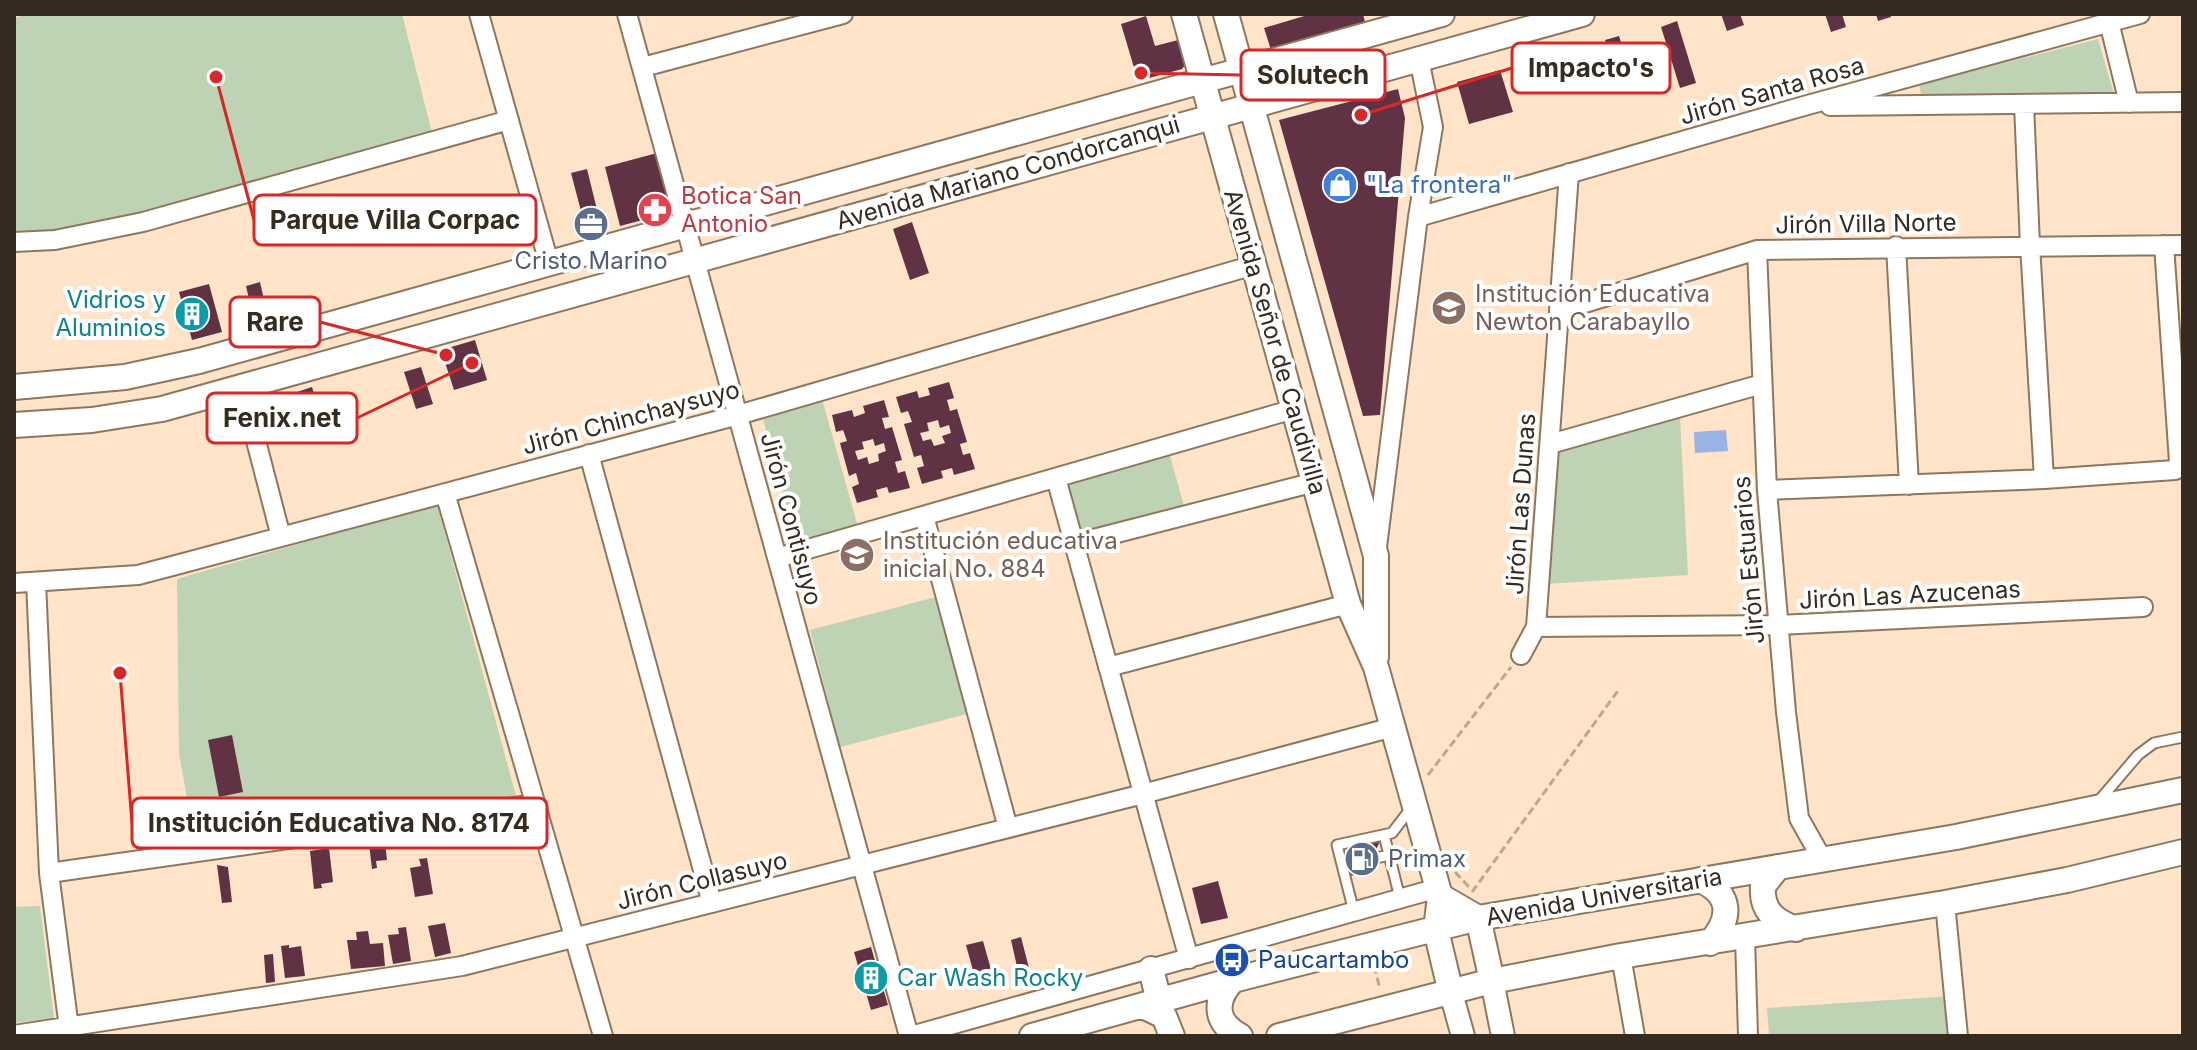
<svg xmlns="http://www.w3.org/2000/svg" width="2197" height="1050" viewBox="0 0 2197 1050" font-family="Inter,sans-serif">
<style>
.green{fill:#bdd3b3}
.water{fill:#99b4e2}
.building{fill:#613144;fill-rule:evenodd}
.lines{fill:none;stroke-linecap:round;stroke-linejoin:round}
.service-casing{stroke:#8f775e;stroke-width:13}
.minor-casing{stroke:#8f775e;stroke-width:22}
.tertiary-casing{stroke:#8f775e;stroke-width:26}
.secondary-casing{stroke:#8f775e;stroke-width:28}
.path{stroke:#bca791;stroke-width:3;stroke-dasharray:8 4;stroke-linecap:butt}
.service{stroke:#fff;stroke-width:9}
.minor{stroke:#fff;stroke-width:18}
.tertiary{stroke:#fff;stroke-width:22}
.secondary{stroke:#fff;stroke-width:24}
.labels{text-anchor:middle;stroke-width:8;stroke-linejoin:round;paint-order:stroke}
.street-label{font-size:24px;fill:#352b20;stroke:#fff}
.shop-label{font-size:24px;fill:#366cbe;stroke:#fff;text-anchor:start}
.health-label{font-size:24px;fill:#be3a42;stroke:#fff;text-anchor:start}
.service-label{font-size:24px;fill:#4e5e75;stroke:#fff}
.education-label{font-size:24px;fill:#785e54;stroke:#fff;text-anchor:start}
.culture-label{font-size:24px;fill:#0d838f;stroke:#fff;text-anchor:end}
.transit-label{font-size:24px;fill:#164399;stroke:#fff;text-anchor:start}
.leader{fill:none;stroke:#d62828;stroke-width:3}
.callout-dot{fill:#d62828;stroke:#fff;stroke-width:3}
.callout{fill:#fff;stroke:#d62828;stroke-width:3}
.callout-label{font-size:26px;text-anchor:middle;font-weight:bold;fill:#352b20}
</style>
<rect width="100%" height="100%" fill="#ffe4c9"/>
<path class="green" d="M29 14H402L433 137 98 226 14 235V18Z
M2098 39 2114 94 1922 98 1919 85Z
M822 399 858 527 797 544 762 415Z
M1680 417 1688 575 1546 584 1557 448Z
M1169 452 1184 506 1080 533 1065 480Z
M437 504 516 796 195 842 179 754 177 579Z
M936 597 967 714 840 747 810 630Z
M40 906 54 1018 14 1023V907Z
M1952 996 1954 1036H1769L1767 1008Z"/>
<path class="water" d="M1726 430 1728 451 1695 453 1694 432Z"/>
<path class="building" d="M1311 14H1363L1365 22 1271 50 1264 28Z
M1721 14H1740L1744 25 1727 31Z
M1825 14H1842L1846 27 1831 32Z
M1876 14H1890L1891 17 1878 21Z
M1146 16 1155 46 1182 39 1188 61 1182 69 1138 81 1121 24Z
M1677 21 1696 83 1680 88 1661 27Z
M1619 36 1634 85 1620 89 1605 40Z
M1500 70 1513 112 1469 124 1457 82Z
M1398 89 1405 118 1380 415 1363 416 1279 120Z
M657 153 673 212 620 226 605 167Z
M587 169 602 230 587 234 571 173Z
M912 222 929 273 910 280 893 229Z
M260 282 270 326 256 329 246 286Z
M209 284 222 332 192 340 179 292Z
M475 340 487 380 454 390 441 350Z
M421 367 433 404 416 409 404 372Z
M949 382 954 398 947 400 950 411 957 409 967 442 960 444 963 455 970 453 975 469 954 475 952 468 941 471 943 478 922 484 917 468 924 466 921 455 914 457 904 424 912 422 908 411 901 413 896 397 917 391 919 398 930 395 928 388ZM938 420 940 428 949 425 951 433 942 436 945 443 934 446 931 439 923 441 920 433 929 431 927 423Z
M312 387 322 419 304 425 294 393Z
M884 400 889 417 882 418 885 429 892 427 902 460 895 462 898 473 905 471 910 488 889 493 887 487 876 490 878 497 857 503 852 487 859 484 856 473 849 476 840 443 847 441 843 430 836 432 832 415 852 410 854 417 865 413 863 406ZM873 439 875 446 884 443 885 448 886 451 878 454 879 461 869 464 867 457 858 460 855 451 864 449 862 442Z
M232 735 243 792 219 797 208 740Z
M1382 837 1365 873 1349 876 1361 841Z
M385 842 387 860 376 861 377 868 372 869 369 844Z
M329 848 333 882 321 884 322 888 314 889 310 851Z
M427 858 433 894 415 897 410 868 421 866 419 859Z
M217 865 228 867 232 902 222 903Z
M1218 881 1228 918 1201 924 1192 888Z
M445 923 451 953 435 957 428 926Z
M406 927 411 961 393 964 388 935 399 934 398 928Z
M368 931 370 944 383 943 385 966 351 969 347 940H357L356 932Z
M1021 937 1029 968 1018 971 1011 940Z
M983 941 994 980 977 985 966 945Z
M289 945V948L301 946 305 976 285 978 281 946Z
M871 947 888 1005 871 1010 854 952Z
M273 954 275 982 266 983 264 955Z"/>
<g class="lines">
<defs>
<path id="service" d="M2097 803 2138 755 2154 743 2183 737
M1384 835 1400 898
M1372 859 1389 855
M1354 912 1337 845 1392 833 1412 807"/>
<path id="minor" d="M479 14 549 263
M627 14 909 1036
M2107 14 2129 103
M643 67 843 14
M2024 104 2030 245 2044 479
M1830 106 2183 102
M1418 217 1804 106 2140 14
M14 242 55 240 143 222 509 120
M1896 246 1909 485
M1757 250 1767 490 1786 712 1799 818 1822 859
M1559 311 1757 250 2183 245
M242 387 281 537
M1550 444 1762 384
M589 454 712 903
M1056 478 1189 959
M1767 490 2044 479 2175 470 2179 462 2164 245
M445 493 603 1036
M924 516 1008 828
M1074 544 1315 482
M1377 547 1418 217 1433 127 1419 59
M777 558 1294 409
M36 582 49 873 70 1036
M14 583 138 575 176 565 738 415 1254 265
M1536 627 1778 625 2143 607
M1521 655 1536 627 1569 173
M1108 667 1348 604
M49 873 536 804
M1945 903 1958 1036
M1745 937 1748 1036
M1621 956 1635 1036
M14 1035 462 966 1143 794 1393 727
M911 1036 1438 888"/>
<path id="tertiary" d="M1492 981 1503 1036
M1451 993 1463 1036"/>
<path id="secondary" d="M1184 14 1348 604 1376 667 1440 896 1436 930 1451 993
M1226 14 1376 556V657
M14 387 125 377 199 361 1442 14
M14 425 92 420 162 409 1582 14
M1778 867 1763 886C1761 910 1774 921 1796 929
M1700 880C1732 894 1732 918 1710 943
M1440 896 1478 918 1492 981
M1151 969 1159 1001
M1233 980C1214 1000 1214 1022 1240 1036
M1143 1006 1164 1016 1172 1036
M1032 1036 1233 980 1478 918 1956 837 2183 790
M1279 1036 1492 981 1621 956 1945 903 2067 880 2183 852"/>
</defs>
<use href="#service" class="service-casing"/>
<use href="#minor" class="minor-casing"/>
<use href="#tertiary" class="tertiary-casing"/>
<use href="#secondary" class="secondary-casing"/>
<path class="path" d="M1428 775 1511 667
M1455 872 1469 887
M1472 892 1620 688
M1374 966 1380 989"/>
<use href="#service" class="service"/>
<use href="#minor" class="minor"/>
<use href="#tertiary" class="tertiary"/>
<use href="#secondary" class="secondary"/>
</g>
<defs>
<symbol id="shop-disc" viewBox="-11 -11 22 22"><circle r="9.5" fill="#3f7fe0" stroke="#fff"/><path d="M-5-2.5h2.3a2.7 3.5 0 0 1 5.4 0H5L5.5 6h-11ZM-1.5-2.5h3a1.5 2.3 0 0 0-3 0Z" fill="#fff"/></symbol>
<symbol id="pharmacy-disc" viewBox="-11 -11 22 22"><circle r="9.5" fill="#e0444e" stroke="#fff"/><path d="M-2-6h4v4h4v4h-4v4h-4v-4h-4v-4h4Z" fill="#fff"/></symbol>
<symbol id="office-disc" viewBox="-11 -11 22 22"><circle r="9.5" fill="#5c6f8a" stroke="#fff"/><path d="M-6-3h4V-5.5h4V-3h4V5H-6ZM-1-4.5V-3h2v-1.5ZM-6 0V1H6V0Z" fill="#fff"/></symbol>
<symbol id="school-disc" viewBox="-11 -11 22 22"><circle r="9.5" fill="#8d6e63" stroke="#fff"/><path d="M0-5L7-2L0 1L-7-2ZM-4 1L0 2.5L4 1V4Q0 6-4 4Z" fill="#fff"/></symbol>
<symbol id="building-disc" viewBox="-11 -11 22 22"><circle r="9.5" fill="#0f9aa8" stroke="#fff"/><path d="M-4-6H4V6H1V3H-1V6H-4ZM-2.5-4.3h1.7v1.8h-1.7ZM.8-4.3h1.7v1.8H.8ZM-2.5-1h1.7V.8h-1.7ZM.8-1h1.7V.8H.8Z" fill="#fff"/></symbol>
<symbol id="fuel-disc" viewBox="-11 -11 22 22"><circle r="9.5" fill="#5c6f8a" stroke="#fff"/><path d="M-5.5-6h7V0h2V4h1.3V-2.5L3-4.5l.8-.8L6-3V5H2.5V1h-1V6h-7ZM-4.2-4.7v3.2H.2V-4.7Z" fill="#fff"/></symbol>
<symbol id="bus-disc" viewBox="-11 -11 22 22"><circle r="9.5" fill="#1a4fb4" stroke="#fff"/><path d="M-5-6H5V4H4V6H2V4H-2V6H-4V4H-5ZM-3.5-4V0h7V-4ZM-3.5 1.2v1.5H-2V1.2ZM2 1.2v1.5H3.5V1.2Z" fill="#fff"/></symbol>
</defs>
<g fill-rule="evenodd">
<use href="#shop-disc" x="1320" y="165" width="40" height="40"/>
<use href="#pharmacy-disc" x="635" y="190" width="40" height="40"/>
<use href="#office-disc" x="571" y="204" width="40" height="40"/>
<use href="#school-disc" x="1429" y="288" width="40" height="40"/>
<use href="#building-disc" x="172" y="294" width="40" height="40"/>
<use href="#school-disc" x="837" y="535" width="40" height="40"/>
<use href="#fuel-disc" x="1342" y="839" width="40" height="40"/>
<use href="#bus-disc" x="1212" y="940" width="40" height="40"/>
<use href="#building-disc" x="851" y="958" width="40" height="40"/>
</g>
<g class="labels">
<g class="street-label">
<text transform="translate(1772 91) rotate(-16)" y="8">Jirón Santa Rosa</text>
<text transform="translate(1008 173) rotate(-16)" y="8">Avenida Mariano Condorcanqui</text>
<text transform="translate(1866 224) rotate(-1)" y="8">Jirón Villa Norte</text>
<text transform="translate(1275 342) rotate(74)" y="8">Avenida Señor de Caudivilla</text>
<text transform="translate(631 418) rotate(-15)" y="8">Jirón Chinchaysuyo</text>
<text transform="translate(1521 504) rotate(-86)" y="8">Jirón Las Dunas</text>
<text transform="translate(791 519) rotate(75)" y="8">Jirón Contisuyo</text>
<text transform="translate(1749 560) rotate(-95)" y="8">Jirón Estuarios</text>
<text transform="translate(1910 595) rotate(-3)" y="8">Jirón Las Azucenas</text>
<text transform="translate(702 881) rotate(-14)" y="8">Jirón Collasuyo</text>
<text transform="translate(1604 897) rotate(-10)" y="8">Avenida Universitaria</text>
</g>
<g class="shop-label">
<text x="1366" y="193">"La frontera"</text>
</g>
<g class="health-label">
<text x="681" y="204">Botica San<tspan x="681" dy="28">Antonio</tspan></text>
</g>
<g class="service-label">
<text x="591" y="269">Cristo Marino</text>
<text x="1388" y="867" text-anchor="start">Primax</text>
</g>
<g class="education-label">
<text x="1475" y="302">Institución Educativa<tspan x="1475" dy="28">Newton Carabayllo</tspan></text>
<text x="883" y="549">Institución educativa<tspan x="883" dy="28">inicial No. 884</tspan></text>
</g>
<g class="culture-label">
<text x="166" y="308">Vidrios y<tspan x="166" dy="28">Aluminios</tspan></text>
<text x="897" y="986" text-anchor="start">Car Wash Rocky</text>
</g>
<g class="transit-label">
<text x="1258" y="968">Paucartambo</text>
</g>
</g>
<path class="leader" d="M1361 115L1512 68M1141 73L1241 75M216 77L254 220M446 355L320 322M472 363L357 418M120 673L132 823"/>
<g class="callout-dot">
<circle cx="1361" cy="115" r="8"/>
<circle cx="1141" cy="73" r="8"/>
<circle cx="216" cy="77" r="8"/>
<circle cx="446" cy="355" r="8"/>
<circle cx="472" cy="363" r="8"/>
<circle cx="120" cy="673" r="8"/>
</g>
<g class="callout">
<rect x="1512" y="43" width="158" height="50" rx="8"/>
<rect x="1241" y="50" width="144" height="50" rx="8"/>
<rect x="254" y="195" width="282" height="50" rx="8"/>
<rect x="230" y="297" width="90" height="50" rx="8"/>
<rect x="207" y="393" width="150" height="50" rx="8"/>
<rect x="132" y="798" width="415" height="50" rx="8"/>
</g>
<g class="callout-label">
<text x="1591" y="77">Impacto's</text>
<text x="1313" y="84">Solutech</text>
<text x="395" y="229">Parque Villa Corpac</text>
<text x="275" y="331">Rare</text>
<text x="282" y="427">Fenix.net</text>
<text x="339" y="832">Institución Educativa No. 8174</text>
</g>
<rect width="2197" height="1050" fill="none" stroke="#352b20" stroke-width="32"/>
</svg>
